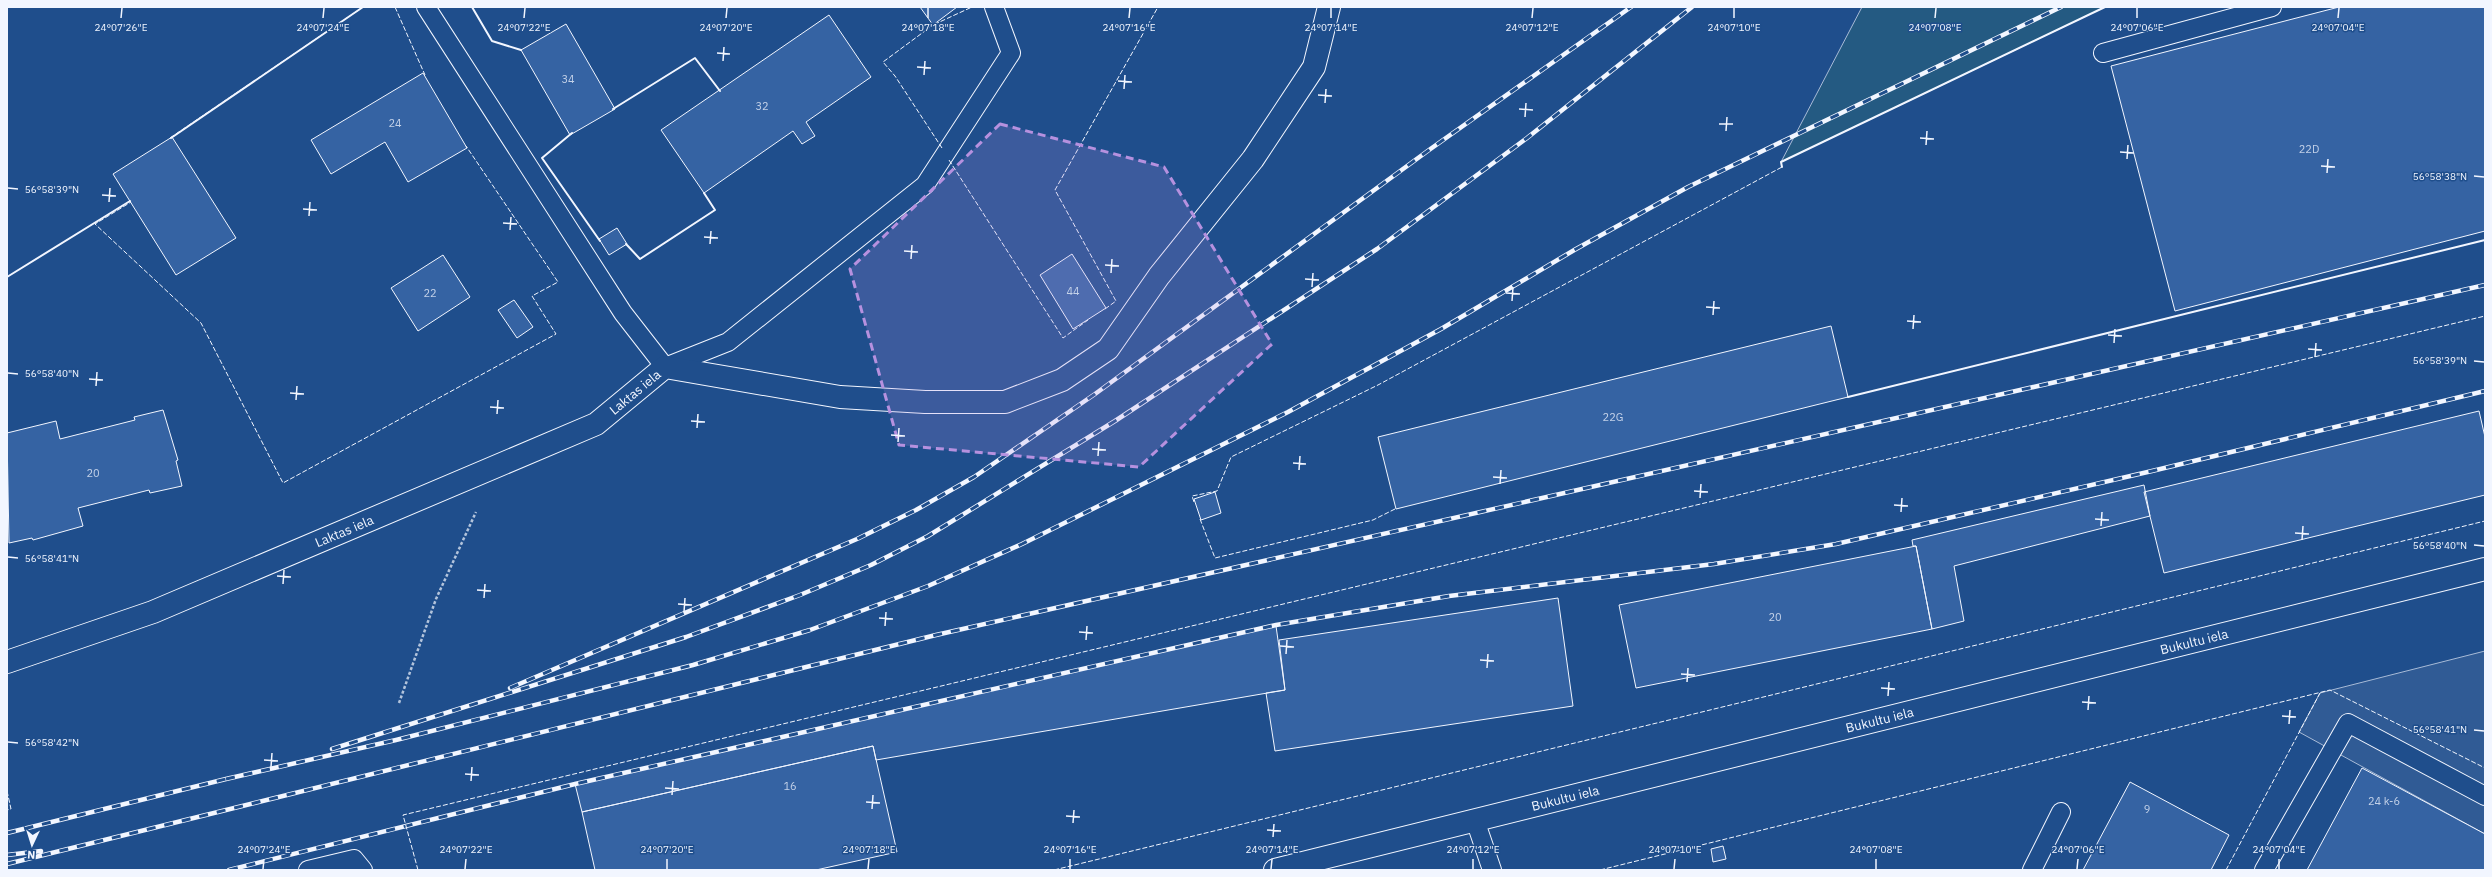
<svg xmlns="http://www.w3.org/2000/svg" width="2492" height="877" viewBox="0 0 2492 877" font-family="'IBM Plex Sans',sans-serif">
<style>
.green{fill:#245a82;stroke:#a8bbd7}
.parking{fill:#305b95;stroke:#a8bbd7}
.building{fill:#3563a3;stroke:#f2f6ff}
.lines{fill:none;stroke-linecap:round;stroke-linejoin:round}
.lane-casing{stroke:#f2f6ff;stroke-width:20}
.street-casing{stroke:#f2f6ff;stroke-width:24}
.secondary-casing{stroke:#f2f6ff;stroke-width:24}
.path{stroke:#b3c4dc;stroke-width:2.5;stroke-dasharray:3 2;stroke-linecap:butt}
.lane{stroke:#1f4e8c;stroke-width:18}
.street{stroke:#1f4e8c;stroke-width:22}
.secondary{stroke:#1f4e8c;stroke-width:22}
.rail-casing{stroke:#f2f6ff;stroke-width:4.5}
.rail{stroke:#1f4e8c;stroke-width:3;stroke-dasharray:9;stroke-linecap:butt}
.fence{stroke:#f2f6ff;stroke-width:1;stroke-dasharray:5 2;stroke-linecap:butt}
.wall{stroke:#f2f6ff;stroke-width:2}
.marked{fill:#b691df;fill-opacity:0.2;stroke:#b691df;stroke-width:3;stroke-dasharray:8 5;stroke-linejoin:round}
.ticks{fill:none;stroke:#f2f6ff;stroke-width:1.5}
.labels{text-anchor:middle;stroke-width:3;stroke-linejoin:round;paint-order:stroke}
.number-label{font-size:11px;fill:#c3d1e8}
.street-label{font-size:13px;fill:#f2f6ff;stroke:#1f4e8c}
.ticks-label{font-size:10px;text-anchor:middle;fill:#f2f6ff;stroke:#1f4e8c;stroke-width:3;stroke-linejoin:round;paint-order:stroke}
</style>
<rect width="100%" height="100%" fill="#1f4e8c"/>
<path class="green" d="M1862 7H2105L1781 162Z"/>
<path class="parking" d="M2485 651V834L2299 732 2320 693Z"/>
<path class="building" d="M920 7H957L933 25Z
M2339 7H2485V231L2175 311 2111 66Z
M829 15 871 77 806 122 815 136 802 144 793 131 704 193 661 130Z
M566 24 615 109 570 135 521 50Z
M423 73 467 148 408 182 385 142 331 174 311 140Z
M172 137 236 238 176 275 113 174Z
M617 228 627 244 609 255 599 239Z
M1072 254 1106 308 1073 329 1040 275Z
M443 255 470 297 418 331 391 288Z
M514 300 533 327 517 338 498 310Z
M1831 326 1848 397 1396 509 1378 437Z
M163 410 178 460 176 461 182 486 150 493 149 490 78 508 83 526 33 540 32 538 9 543 7 433 56 421 60 439 135 420 134 417Z
M2479 411 2485 437V495L2164 573 2144 492Z
M2144 485 2150 516 1954 566 1964 621 1932 629 1916 546H1913L1912 540Z
M1215 492 1221 513 1201 520 1194 499Z
M1916 546 1932 629 1636 688 1619 605Z
M1558 598 1573 706 1275 751 1266 693 1285 690 1279 640Z
M1276 626 1285 690 876 760 873 746 582 812 575 784Z
M873 746 897 852 816 870H595L582 812Z
M2362 768 2485 834V870H2307Z
M2130 782 2229 835 2211 870H2083Z
M1723 846 1726 859 1713 862 1711 849Z"/>
<g class="lines">
<defs>
<path id="lane" d="M426 7 623 313 665 367 728 342 925 185 1011 53 994 7
M2103 53 2272 7
M1475 820 1492 870
M308 870 354 859 363 870
M2032 870 2061 812
M2264 870 2348 723 2485 796"/>
<g id="street">
<path id="s1" d="M7 662 153 612 596 424 665 367 840 397 925 402H1005L1062 380 1108 349 1159 276 1253 159 1314 67 1329 7"/>
</g>
<g id="secondary">
<path id="s2" d="M1275 870 2485 569"/>
</g>
</defs>
<use href="#lane" class="lane-casing"/>
<use href="#street" class="street-casing"/>
<use href="#secondary" class="secondary-casing"/>
<path class="path" d="M399 703 436 599 476 512"/>
<use href="#lane" class="lane"/>
<use href="#street" class="street"/>
<use href="#secondary" class="secondary"/>
<defs>
<path id="rail" d="M510 688 857 539 916 510 974 477 1095 394 1429 150 1631 7
M332 749 686 637 800 595 871 565 928 536 1115 421 1377 249 1527 138 1692 7
M226 779 396 740 693 665 810 630 928 586 1022 544 1288 412 1441 329 1576 249 1688 187 2061 7
M7 833 230 778
M7 855 41 851
M7 864 936 635 2485 285
M229 870 575 784 1276 625 1449 596 1714 564 1836 544 2152 471 2485 391"/>
</defs>
<use href="#rail" class="rail-casing"/>
<use href="#rail" class="rail"/>
<path class="fence" d="M395 7 425 75
M170 138 363 7
M942 148 895 76 883 62 933 25 972 7
M949 160 1063 338 1088 320
M129 200 131 202 95 224 201 323 283 483 556 334 532 296 558 282 466 146
M1105 309 1116 301 1055 190 1158 7
M1194 502 1192 496 1217 491 1231 457 1378 385 1782 167
M1200 519 1215 558 1373 520 1397 508
M7 791 11 809 7 810
M418 870 403 815 2485 316
M1054 870 2485 521
M1600 870 2330 690 2485 768
M2226 870 2320 693"/>
<path class="wall" d="M472 7 492 41 521 50
M613 109 695 58 720 91
M572 133 542 158 600 241
M171 138 363 7
M1782 167 1781 162 2105 7
M626 244 640 259 715 210 704 193
M7 277 130 201
M1848 397 2485 240"/>
</g>
<path class="marked" d="M1000 124 1164 167 1272 344 1139 467 899 445 850 269Z"/>
<path class="ticks" d="M121 18 122 8M323 18 324 8M524 18 525 8M726 18 727 8M928 18V8M1129 18 1130 8M1331 18V8M1532 18 1533 8M1734 18V8M1935 18 1936 8M2137 18V8M2338 18 2339 8M717 53 730 54M723 61 724 47M917 67 931 68M924 75 925 61M1118 81 1132 82M1124 89 1125 75M1318 95 1332 96M1325 103 1326 89M1519 109 1533 110M1525 117 1526 103M1719 124H1733M1726 131 1727 117M1920 138 1934 139M1926 145 1927 131M2120 152 2134 153M2127 159 2128 145M2321 166 2335 167M2327 173 2328 159M2474 176 2484 177M8 188 18 189M102 195 116 196M109 202 110 188M303 209 317 210M309 216 310 202M503 223 517 224M510 230 511 217M704 237 718 238M710 244 711 231M904 251 918 252M911 259 912 245M1105 265 1119 266M1111 273 1112 259M1305 279 1319 280M1312 287 1313 273M1506 293 1520 294M1512 301 1513 287M1706 307 1720 308M1713 315 1714 301M1907 321 1921 322M1913 329 1914 315M2108 335 2122 336M2114 343 2115 329M2308 349 2322 350M2315 357 2316 343M2474 361 2484 362M8 373 18 374M89 379 103 380M96 386 97 372M290 393 304 394M296 400 297 386M490 407 504 408M497 414 498 400M691 421 705 422M697 428 698 414M891 435 905 436M898 442 899 428M1092 449 1106 450M1098 456 1099 442M1293 463 1306 464M1299 470 1300 456M1493 477 1507 478M1500 484 1501 470M1694 491 1708 492M1700 498 1701 484M1894 505 1908 506M1901 512 1902 498M2095 519 2109 520M2101 526 2102 512M2295 533 2309 534M2302 540 2303 526M2474 545 2484 546M8 557 18 558M277 576 291 577M283 584 284 570M477 590 491 591M484 598 485 584M678 604 692 605M684 612 685 598M879 618 893 619M885 626 886 612M1079 632 1093 633M1086 640 1087 626M1280 646 1294 647M1286 654 1287 640M1480 660 1494 661M1487 668 1488 654M1681 674 1695 675M1687 682 1688 668M1881 688 1895 689M1888 696 1889 682M2082 702 2096 703M2088 710 2089 696M2282 716 2296 717M2289 724 2290 710M2474 730 2484 731M8 742 18 743M264 760 278 761M271 767 272 753M465 774 479 775M471 781 472 767M665 788 679 789M672 795 673 781M866 802 880 803M872 809 873 795M1066 816 1080 817M1073 823 1074 810M1267 830 1281 831M1273 837 1274 824M263 869 264 859M465 869 466 859M667 869V859M868 869 869 859M1070 869V859M1271 869 1272 859M1473 869V859M1674 869 1675 859M1876 869V859M2077 869 2078 859M2279 869V859"/>
<g class="labels">
<g class="number-label">
<text x="568" y="83">34</text>
<text x="762" y="110">32</text>
<text x="395" y="127">24</text>
<text x="2309" y="153">22D</text>
<text x="1073" y="295">44</text>
<text x="430" y="297">22</text>
<text x="1613" y="421">22G</text>
<text x="93" y="477">20</text>
<text x="1775" y="621">20</text>
<text x="790" y="790">16</text>
<text x="2384" y="805">24 k-6</text>
<text x="2147" y="813">9</text>
</g>
<g class="street-label">
<text dy="5" stroke="none"><textPath href="#s1" startOffset="686">Laktas iela</textPath></text>
<text dy="5" stroke="none"><textPath href="#s1" startOffset="362">Laktas iela</textPath></text>
<text dy="5" stroke="none"><textPath href="#s2" startOffset="947">Bukultu iela</textPath></text>
<text dy="5" stroke="none"><textPath href="#s2" startOffset="623">Bukultu iela</textPath></text>
<text dy="5" stroke="none"><textPath href="#s2" startOffset="299">Bukultu iela</textPath></text>
</g>
</g>
<g class="ticks-label">
<text x="121" y="31">24°07'26"E</text>
<text x="323" y="31">24°07'24"E</text>
<text x="524" y="31">24°07'22"E</text>
<text x="726" y="31">24°07'20"E</text>
<text x="928" y="31">24°07'18"E</text>
<text x="1129" y="31">24°07'16"E</text>
<text x="1331" y="31">24°07'14"E</text>
<text x="1532" y="31">24°07'12"E</text>
<text x="1734" y="31">24°07'10"E</text>
<text x="1935" y="31">24°07'08"E</text>
<text x="2137" y="31">24°07'06"E</text>
<text x="2338" y="31">24°07'04"E</text>
<text x="2440" y="180">56°58'38"N</text>
<text x="52" y="193">56°58'39"N</text>
<text x="2440" y="364">56°58'39"N</text>
<text x="52" y="377">56°58'40"N</text>
<text x="2440" y="549">56°58'40"N</text>
<text x="52" y="562">56°58'41"N</text>
<text x="2440" y="733">56°58'41"N</text>
<text x="52" y="746">56°58'42"N</text>
<text x="264" y="853">24°07'24"E</text>
<text x="466" y="853">24°07'22"E</text>
<text x="667" y="853">24°07'20"E</text>
<text x="869" y="853">24°07'18"E</text>
<text x="1070" y="853">24°07'16"E</text>
<text x="1272" y="853">24°07'14"E</text>
<text x="1473" y="853">24°07'12"E</text>
<text x="1675" y="853">24°07'10"E</text>
<text x="1876" y="853">24°07'08"E</text>
<text x="2078" y="853">24°07'06"E</text>
<text x="2279" y="853">24°07'04"E</text>
</g>
<rect width="2492" height="877" fill="none" stroke="#f2f6ff" stroke-width="16"/>
<g transform="translate(32 845) rotate(184)" stroke="#1f4e8c" stroke-width="3" paint-order="stroke">
<path d="M0-3L7 15L0 10L-7 15Z" fill="#f2f6ff"/>
<text y="-6" font-size="11" font-weight="bold" text-anchor="middle" fill="#f2f6ff">N</text>
</g>
</svg>
